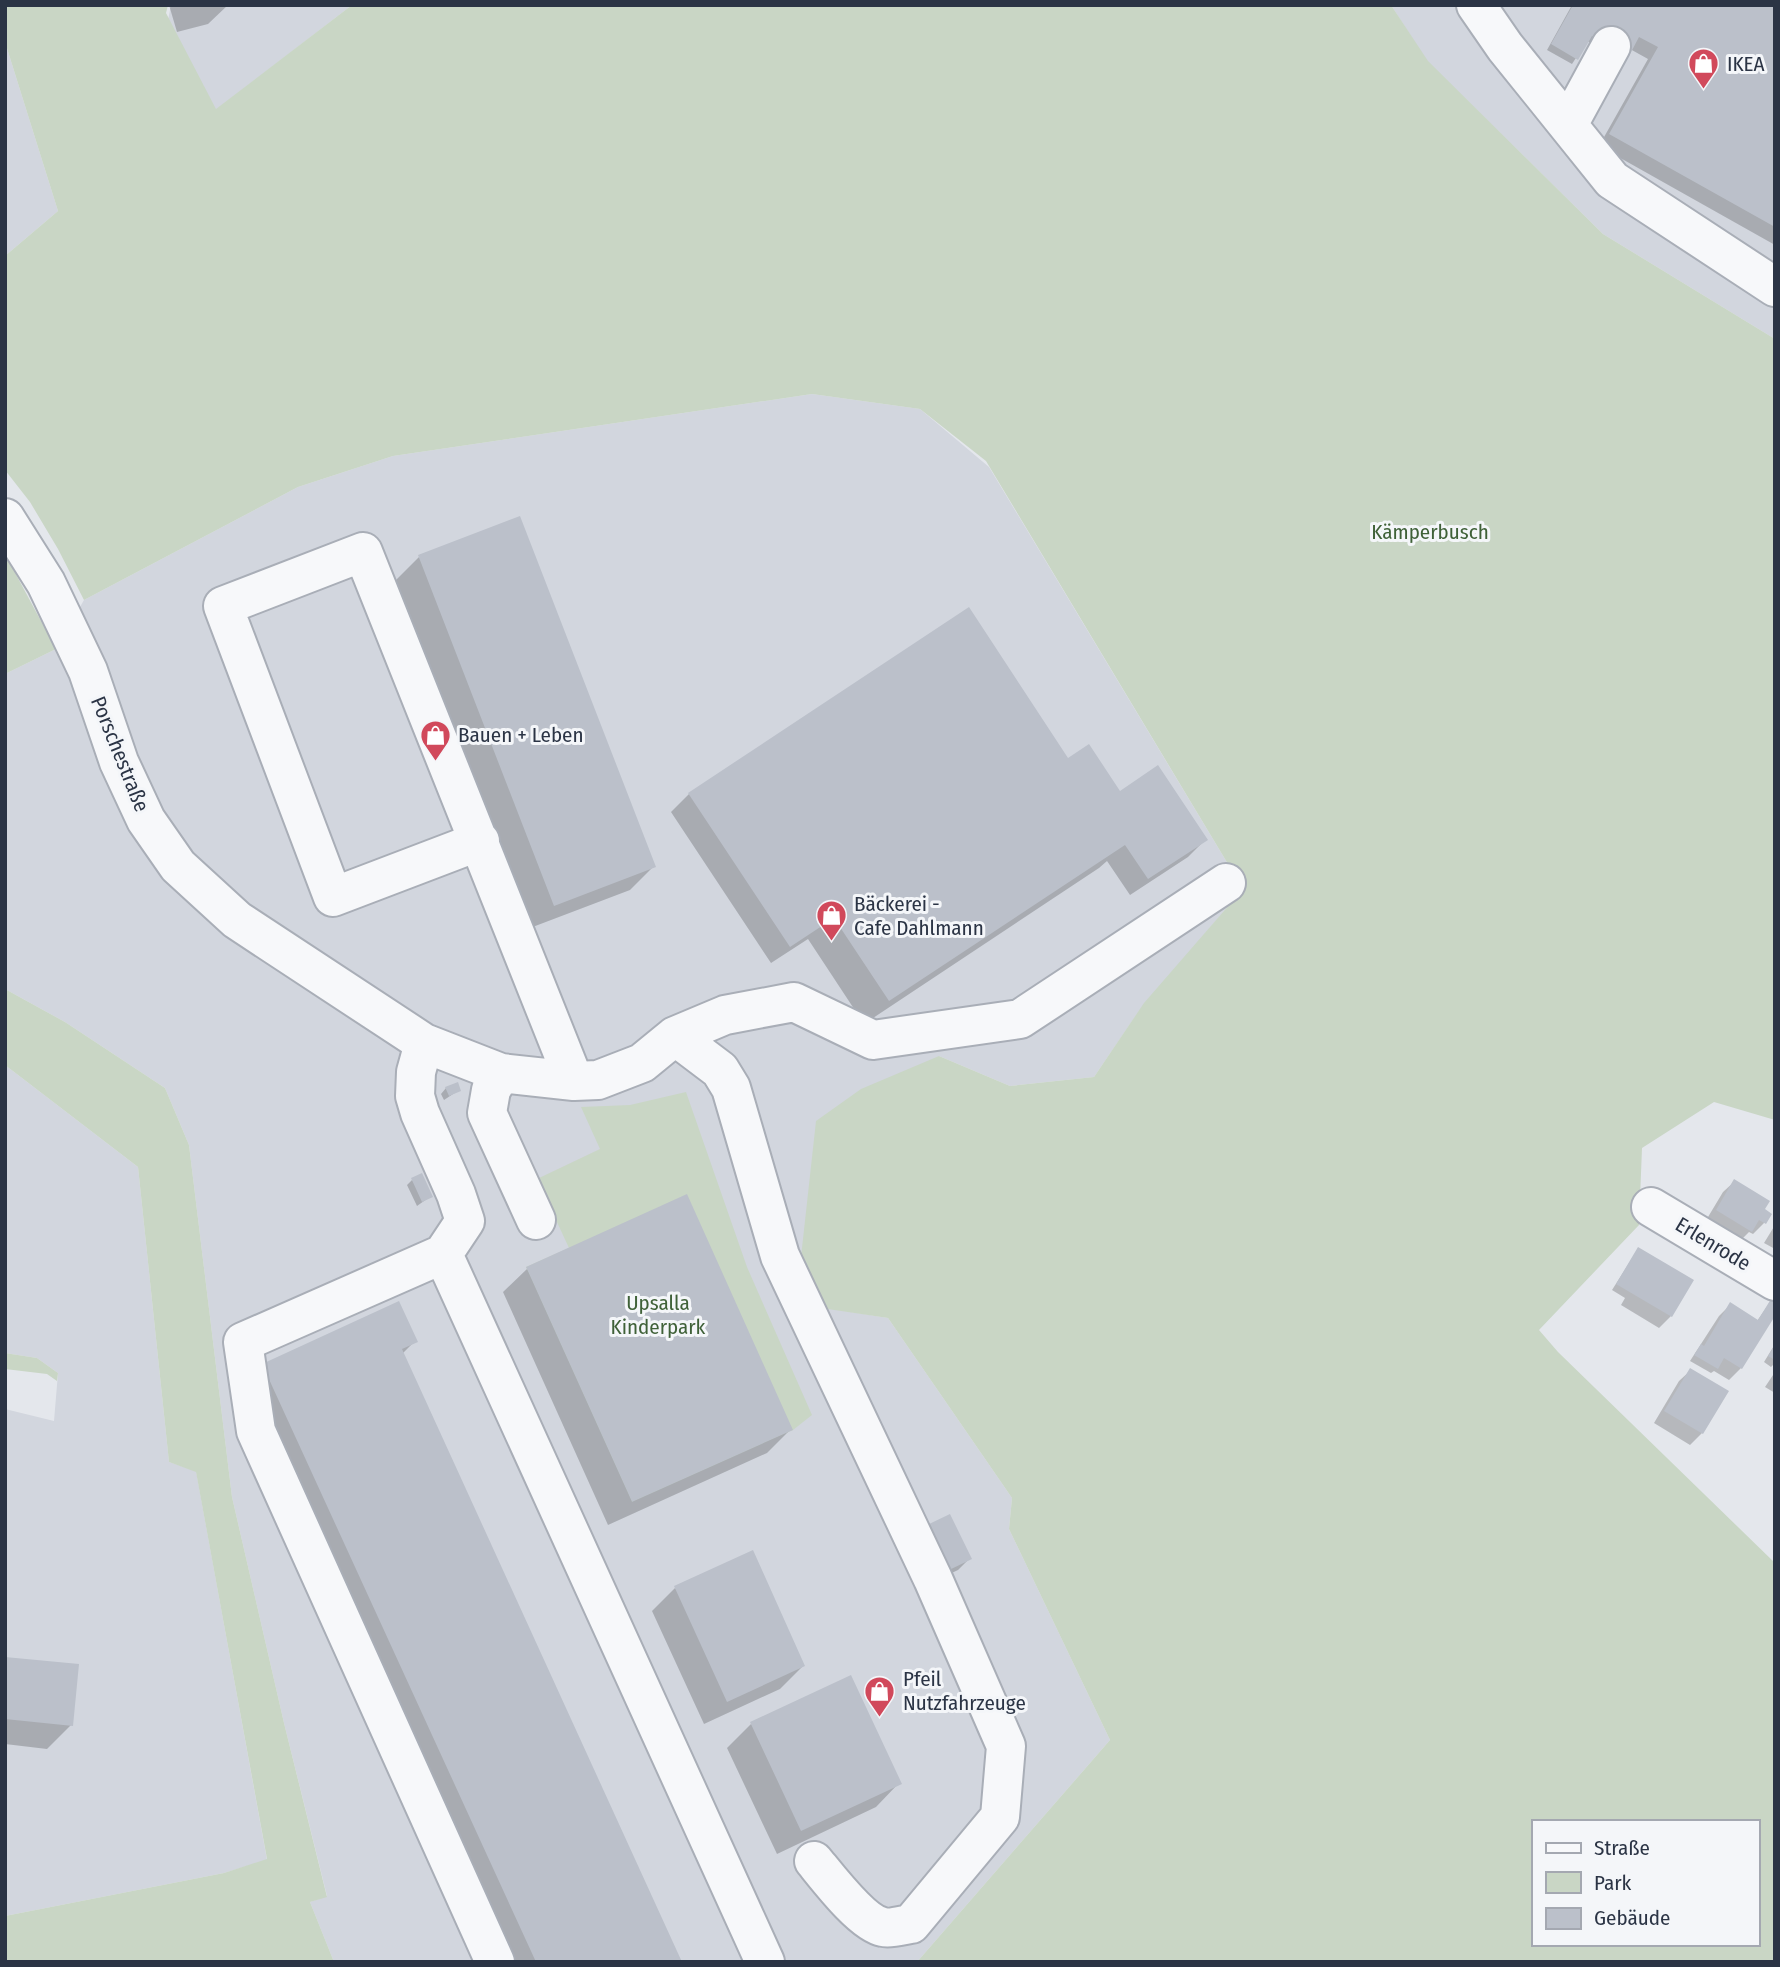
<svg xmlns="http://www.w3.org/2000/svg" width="1780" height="1967" viewBox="0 0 1780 1967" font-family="'Fira Sans Condensed',sans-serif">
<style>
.built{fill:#d2d6de}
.green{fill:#c9d6c5;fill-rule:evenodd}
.shadow{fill:#0003}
.building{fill:#bbc0ca}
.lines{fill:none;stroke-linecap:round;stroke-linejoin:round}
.minor-casing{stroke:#a9aeb7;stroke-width:42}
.minor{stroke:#f7f8fa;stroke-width:38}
.labels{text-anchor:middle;stroke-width:6;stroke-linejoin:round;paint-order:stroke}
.poi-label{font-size:21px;fill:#2b3445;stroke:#f4f6f9;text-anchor:start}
.park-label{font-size:21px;fill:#3f6138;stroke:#f4f6f9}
.street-label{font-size:21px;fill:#2b3445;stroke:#f4f6f9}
</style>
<rect width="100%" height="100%" fill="#e4e7ec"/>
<path class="built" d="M171 5H352L216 110 168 20Z
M1391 5H1775V339L1603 234 1427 61Z
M5 42 58 211 5 256Z
M812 394 920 409 989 467 1243 889 1139 1011 1094 1077 1010 1086 939 1056 821 1307 888 1318 1012 1498 1009 1529 1110 1740 917 1962H334L310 1902 327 1896 284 1723 232 1497 189 1145 165 1088 65 1022 5 989V674L56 649 84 600 298 487 393 456Z
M5 1065 138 1167 169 1462 196 1471 267 1860 224 1873 5 1916V1409L54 1421 58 1373 37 1358 5 1353Z"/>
<path class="green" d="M5 5H168L166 13 216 109 352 5H1391L1428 61 1603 234 1775 339V1120L1714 1102 1642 1148 1639 1225 1539 1330 1558 1352 1775 1563V1962H917L1110 1740 1009 1529 1012 1498 888 1318 821 1308 801 1257 816 1121 861 1089 939 1056 1010 1086 1094 1077 1144 1003 1243 889 986 461 920 409 812 394 393 456 298 487 84 600 58 549 30 502 5 470V256L58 211 5 42ZM1533 1822H1757V1944H1533Z
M5 554 56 649 5 674Z
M5 989 65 1022 165 1088 189 1145 232 1497 284 1723 327 1897 310 1902 334 1962H5V1916L224 1873 267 1859 196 1472 169 1462 138 1167 5 1065Z
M686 1092 747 1267 812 1415 793 1430 632 1502 526 1267 569 1248 537 1179 600 1149 581 1107 630 1105Z
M5 1353 37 1358 58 1373 57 1381 47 1374 5 1369Z"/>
<path class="shadow" d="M169 5H228L208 24 177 32Z
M1572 5H1775V245L1599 146 1648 59 1630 49 1622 60 1587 41 1572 64 1547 50Z
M419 557 654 866 630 890 530 928 395 581Z
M1068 761 1120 793 1206 839 1188 857 1130 895 1107 861 1099 868 864 1024 808 939 771 963 671 812 689 794Z
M446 1088 459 1090 444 1100 441 1094Z
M412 1180 431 1196 417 1206 407 1185Z
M1735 1181 1763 1210 1764 1223 1753 1234 1749 1232 1739 1242 1705 1222 1723 1192Z
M1775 1225V1249L1764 1243Z
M1638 1249 1671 1316 1659 1328 1621 1305 1625 1298 1612 1290Z
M527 1269 791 1429 767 1453 608 1525 503 1292Z
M1771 1301 1741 1368 1729 1380 1714 1371 1711 1373 1690 1361 1719 1316 1730 1305 1757 1321Z
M415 1341 402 1354 680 1962H501L257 1430 263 1365Z
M1775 1344V1363L1771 1367 1764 1362Z
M1691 1370 1702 1433 1690 1445 1654 1423 1679 1381Z
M1775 1372V1393L1765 1387Z
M928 1526 970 1558 958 1570 937 1580Z
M675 1588 803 1666 780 1689 704 1724 652 1611Z
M5 1659 71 1725 47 1749 5 1744Z
M751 1724 899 1783 876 1807 777 1854 727 1748Z"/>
<path class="building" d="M1573 5H1775V227L1609 134 1658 47 1639 37 1629 56 1592 36 1578 60 1551 44Z
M520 516 656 867 554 906 418 555Z
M969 607 1068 758 1089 744 1120 791 1158 765 1208 840 1148 879 1125 845 889 1001 834 918 790 947 688 793Z
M458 1082 461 1091 449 1096 445 1087Z
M422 1173 433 1197 422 1202 411 1178Z
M1734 1179 1770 1201 1765 1209 1772 1214 1766 1224 1759 1220 1752 1232 1716 1210Z
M687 1194 793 1430 632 1502 526 1267Z
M1638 1247 1694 1280 1672 1317 1616 1284Z
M1771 1299 1775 1302V1316L1742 1369 1724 1358 1718 1369 1694 1355 1701 1344 1704 1346 1730 1302 1758 1320Z
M399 1301 418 1342 402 1349 682 1962H536L262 1364Z
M1775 1345V1360L1768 1356Z
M1690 1368 1729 1391 1703 1434 1664 1411Z
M950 1514 972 1559 949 1570 927 1525Z
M753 1550 805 1666 727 1702 674 1586Z
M5 1657 79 1664 73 1726 5 1719Z
M851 1675 902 1784 801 1831 750 1722Z"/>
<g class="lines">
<defs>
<path id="minor" d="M1476 5 1505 47 1612 180 1775 287
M1568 125 1611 46
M5 518 46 583 88 671 119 762 146 820 178 866 237 920 424 1043 501 1073 574 1081 598 1080 642 1063 675 1036 725 1015 794 1002 873 1040 1020 1019 1226 883
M480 841 333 897 223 606 363 552 574 1081
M675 1036 720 1070 731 1088 780 1256 933 1579 1006 1746 1000 1817 911 1924C903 1925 891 1929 883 1927 862 1923 828 1878 814 1861
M424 1043 416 1072 415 1096 420 1113 456 1194 465 1221 443 1254 243 1342 256 1431 495 1962
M501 1073 491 1090 487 1113 536 1220
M1651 1207 1775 1281
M443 1254 765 1962"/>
</defs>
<use href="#minor" class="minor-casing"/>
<use href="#minor" class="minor"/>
</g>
<defs>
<symbol id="shop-pin" viewBox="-11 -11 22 30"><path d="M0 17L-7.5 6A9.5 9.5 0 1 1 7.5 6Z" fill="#d1495b" stroke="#f4f6f9"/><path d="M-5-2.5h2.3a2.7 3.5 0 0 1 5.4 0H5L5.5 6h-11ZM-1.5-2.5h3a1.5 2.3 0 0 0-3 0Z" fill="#fff"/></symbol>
</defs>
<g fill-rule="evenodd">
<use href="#shop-pin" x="1686" y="46" width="35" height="47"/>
<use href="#shop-pin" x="418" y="718" width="35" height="47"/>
<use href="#shop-pin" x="814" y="898" width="35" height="47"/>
<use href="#shop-pin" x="862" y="1674" width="35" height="47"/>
</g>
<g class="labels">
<g class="poi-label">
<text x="1727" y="71">IKEA</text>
<text x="458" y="742">Bauen + Leben</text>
<text x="854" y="911">Bäckerei -<tspan x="854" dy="24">Cafe Dahlmann</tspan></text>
<text x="903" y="1686">Pfeil<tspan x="903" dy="24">Nutzfahrzeuge</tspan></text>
</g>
<g class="park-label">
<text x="1430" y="539">Kämperbusch</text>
<text x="658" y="1310">Upsalla<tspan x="658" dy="24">Kinderpark</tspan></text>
</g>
<g class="street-label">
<text transform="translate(120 754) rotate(68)" y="7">Porschestraße</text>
<text transform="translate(1713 1244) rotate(31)" y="7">Erlenrode</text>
</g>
</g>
<rect width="1780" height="1967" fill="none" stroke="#2b3445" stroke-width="14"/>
<rect x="1532" y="1820" width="228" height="126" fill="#f4f6f9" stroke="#a4a8b1" stroke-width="2"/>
<rect x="1546" y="1843" width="35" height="10" fill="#f7f8fa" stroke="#a4a8b1" stroke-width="2"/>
<text x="1594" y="1855" font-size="21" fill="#2b3445">Straße</text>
<rect x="1546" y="1872" width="35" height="21" fill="#c9d6c5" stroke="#a4a8b1" stroke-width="2"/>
<text x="1594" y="1890" font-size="21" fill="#2b3445">Park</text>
<rect x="1546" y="1908" width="35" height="21" fill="#bbc0ca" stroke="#a4a8b1" stroke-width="2"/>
<text x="1594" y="1925" font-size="21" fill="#2b3445">Gebäude</text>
</svg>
